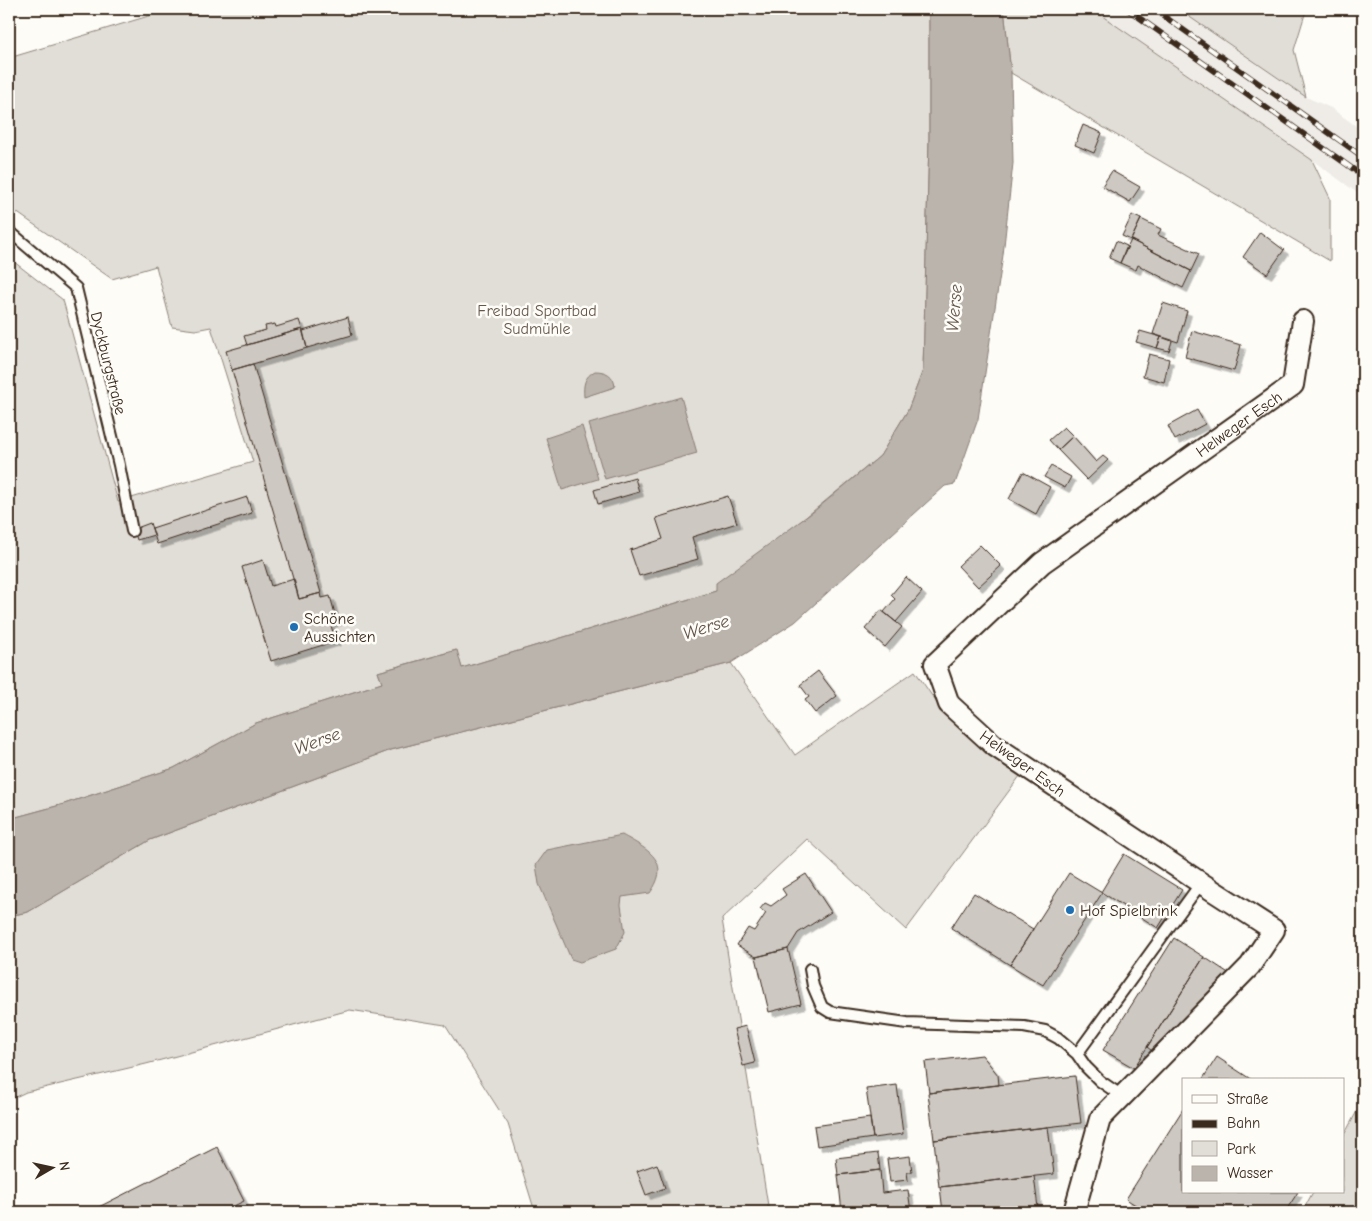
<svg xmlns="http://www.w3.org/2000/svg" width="1372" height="1221" viewBox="0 0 1372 1221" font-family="'Comic Neue',sans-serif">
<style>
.built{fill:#efece7}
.green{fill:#e1ded7;stroke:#8e847a}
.water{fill:#bbb4ad;stroke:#887d74}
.building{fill:#cdc8c2;stroke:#3b2a1e;filter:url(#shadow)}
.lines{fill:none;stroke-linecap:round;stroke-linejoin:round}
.service-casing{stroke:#3b2a1e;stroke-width:14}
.minor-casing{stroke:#3b2a1e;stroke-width:24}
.service{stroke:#fdfcf7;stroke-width:10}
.minor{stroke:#fdfcf7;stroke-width:20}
.rail-casing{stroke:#3b2a1e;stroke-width:5.5}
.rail{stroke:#fdfcf7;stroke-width:4;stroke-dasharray:11;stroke-linecap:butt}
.poi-dot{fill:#1f6fb2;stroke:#fdfcf7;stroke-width:2}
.labels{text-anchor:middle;stroke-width:5;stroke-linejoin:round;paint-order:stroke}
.park-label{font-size:16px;fill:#64574c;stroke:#fdfcf7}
.street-label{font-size:16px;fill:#3b2a1e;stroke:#fdfcf7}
.poi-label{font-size:16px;fill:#3b2a1e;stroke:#fdfcf7;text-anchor:start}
.water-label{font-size:18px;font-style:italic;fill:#615349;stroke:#fdfcf7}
</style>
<defs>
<filter id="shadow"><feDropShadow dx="4.5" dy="4.5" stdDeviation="0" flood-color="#0004"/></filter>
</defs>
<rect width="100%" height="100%" fill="#fdfcf7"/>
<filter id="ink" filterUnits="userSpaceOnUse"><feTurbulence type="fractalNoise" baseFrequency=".02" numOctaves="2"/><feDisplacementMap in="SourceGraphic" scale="10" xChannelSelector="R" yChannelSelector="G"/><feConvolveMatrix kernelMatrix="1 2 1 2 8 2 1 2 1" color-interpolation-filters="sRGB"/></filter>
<g filter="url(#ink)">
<path class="built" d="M1092 9H1178L1306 97 1331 108 1363 131V197L1312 160Z"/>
<path class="green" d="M172 9H929V140L923 370 908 410 880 456 716 591 462 668 456 650 378 672 382 683 256 723 174 768 64 804 9 819V258L63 300 118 502 253 462 211 327 195 330 172 327 156 266 112 279 9 207V58Z
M1004 9H1092L1312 160 1330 198V261L1011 73Z
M1178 9H1311L1305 14 1294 50 1306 97Z
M731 663 795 755 915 671 943 712 1023 772 906 930 807 839 722 919 769 1212H535L508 1124 445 1025 350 1010 146 1064 26 1092 9 1100V916L28 912 150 840 391 750Z
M1363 1100V1203L1359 1212H1302L1313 1192H1343V1137Z"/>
<path class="water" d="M929 9H1004L1011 73 1013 163 1003 255 978 419 955 484 945 486 795 622 731 663 391 750 150 840 28 912 9 916V819L64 804 174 768 256 723 382 683 378 672 457 650 462 668 716 591V583L813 512 880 456 908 410 923 370 929 140Z
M595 371C606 371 614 375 615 387L584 397C583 385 584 377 595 371Z
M681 397 697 453 605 479 589 424Z
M582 426 598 479 562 490 546 438Z
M622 835C647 849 673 861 650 893L622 897 621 905 625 932 616 949 580 962 571 959 539 884 536 865 547 850Z"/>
<path class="building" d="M1083 125 1102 133 1094 153 1075 145Z
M1112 171 1140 187 1130 202 1102 186Z
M1132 215 1141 219 1131 240 1122 236Z
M1141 219 1161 229 1158 235 1199 254 1191 271 1131 240Z
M1260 232 1284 250 1267 274 1243 257Z
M1131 240 1191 271 1183 288 1138 265 1136 270 1120 263Z
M1116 241 1127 246 1120 263 1109 258Z
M1163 303 1187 311 1178 342 1153 334Z
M348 317 352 335 307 348 303 331Z
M299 320 302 329 247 345 244 336 266 330 265 326 275 324 276 327Z
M302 329 307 348 232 370 226 351Z
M1140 331 1161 337 1157 348 1136 342Z
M1192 331 1241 345 1234 371 1185 357Z
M1161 337 1172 341 1169 351 1157 348Z
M1149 354 1169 359 1164 382 1143 376Z
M253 364 321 593 299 599 232 370Z
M1197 410 1205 424 1175 440 1168 426Z
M1064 427 1073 436 1058 450 1049 440Z
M1073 436 1096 462 1103 456 1108 460 1087 480 1058 450Z
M1051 466 1071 477 1065 488 1044 477Z
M1023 472 1050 487 1036 514 1009 499Z
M635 478 639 492 598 504 594 490Z
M728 496 737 523 692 537 698 559 639 576 630 550 663 539 656 518Z
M247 497 252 513 157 544 152 528Z
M150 523 154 535 137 540 134 529Z
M980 545 1001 566 978 587 958 566Z
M263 560 271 586 294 579 299 599 321 593 322 598 330 596 337 621 330 623 336 641 271 661 242 567Z
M906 577 922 592 896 622 884 612 895 599 891 595Z
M881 610 902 627 885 647 865 629Z
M818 671 837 696 815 713 805 700 809 697 800 685Z
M1124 854 1182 890 1158 928 1101 892Z
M1069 873 1102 893 1043 985 1010 965Z
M806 874 831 912 798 933 788 949 756 957 737 945 748 928 754 931 766 913 760 909 765 903 771 906 786 895 782 889Z
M974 893 1033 929 1010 965 951 928Z
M1174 938 1204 957 1134 1068 1103 1050Z
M788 949 801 1004 769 1012 756 957Z
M1204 957 1233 976 1156 1054 1147 1047Z
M746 1026 755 1063 743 1066 734 1029Z
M982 1055 998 1075 999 1085 929 1093 925 1062Z
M1217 1057 1252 1080H1202Z
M1075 1076 1081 1123 934 1140 928 1093Z
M897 1085 903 1134 873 1138 866 1089Z
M1183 1109V1192H1298L1285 1212H1147L1126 1199Z
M870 1118 873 1138 817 1146 814 1126Z
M1048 1127 1054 1174 939 1187 934 1140Z
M217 1147 244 1201 222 1212H89Z
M878 1153 880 1170 838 1175 836 1158Z
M910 1156 912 1172H907L908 1180 890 1182 887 1159Z
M657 1164 665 1188 646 1195 637 1171Z
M880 1170 882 1193 908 1190 911 1212H842L838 1175Z
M1034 1176 1038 1208 1003 1212H943L940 1187Z"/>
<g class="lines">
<defs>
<path id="service" d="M9 231 76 288 119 465 132 531
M810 969 813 986 822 1007 830 1012 907 1023 1024 1027 1045 1031 1058 1038 1077 1054 1086 1067 1100 1081 1122 1096
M1077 1054 1201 883"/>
<g id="minor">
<path id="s1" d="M1074 1212 1100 1119 1250 966 1274 930 1201 883 995 746 949 704 935 664 1042 563 1293 385 1303 321"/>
</g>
</defs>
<use href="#service" class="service-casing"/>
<use href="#minor" class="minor-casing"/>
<use href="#service" class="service"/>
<use href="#minor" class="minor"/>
<defs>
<path id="rail" d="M1127 9 1363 176
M1154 9 1363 157"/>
</defs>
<use href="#rail" class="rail-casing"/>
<use href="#rail" class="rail"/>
</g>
</g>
<g class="poi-dot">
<circle cx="294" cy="627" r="5"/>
<circle cx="1070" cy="910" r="5"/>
</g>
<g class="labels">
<g class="park-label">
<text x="537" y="316">Freibad Sportbad<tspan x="537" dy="18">Sudmühle</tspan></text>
</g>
<g class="street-label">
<text transform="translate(109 363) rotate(76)" y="6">Dyckburgstraße</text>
<text dy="6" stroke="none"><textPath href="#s1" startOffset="1181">Helweger Esch</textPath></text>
<text transform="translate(1023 763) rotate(36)" y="6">Helweger Esch</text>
</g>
<g class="poi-label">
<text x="304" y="624">Schöne<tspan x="304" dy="18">Aussichten</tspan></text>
<text x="1080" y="916">Hof Spielbrink</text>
</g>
<g class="water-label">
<text transform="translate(954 308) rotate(-85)" y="6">Werse</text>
<text transform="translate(706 627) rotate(-17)" y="6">Werse</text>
<text transform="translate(317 741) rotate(-20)" y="6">Werse</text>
</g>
</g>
<rect width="1372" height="1221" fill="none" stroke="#fdfcf7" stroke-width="30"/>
<rect x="15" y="15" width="1342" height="1191" fill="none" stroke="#3b2a1e" stroke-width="2" filter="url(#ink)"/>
<rect x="1182" y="1078" width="162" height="115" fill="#fdfcf7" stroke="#afa8a0"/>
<rect x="1192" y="1095" width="25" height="8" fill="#fdfcf7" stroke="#afa8a0"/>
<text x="1227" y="1104" font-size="15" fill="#3b2a1e">Straße</text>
<rect x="1192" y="1120" width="25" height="8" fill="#3b2a1e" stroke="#afa8a0"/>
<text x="1227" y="1128" font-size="15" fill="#3b2a1e">Bahn</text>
<rect x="1192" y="1141" width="25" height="15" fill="#e1ded7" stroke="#afa8a0"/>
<text x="1227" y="1154" font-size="15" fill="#3b2a1e">Park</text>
<rect x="1192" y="1166" width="25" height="15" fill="#bbb4ad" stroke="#afa8a0"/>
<text x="1227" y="1178" font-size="15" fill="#3b2a1e">Wasser</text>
<g transform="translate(52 1168) rotate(81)" stroke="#fdfcf7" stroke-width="4" paint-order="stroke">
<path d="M0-4L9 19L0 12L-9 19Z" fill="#3b2a1e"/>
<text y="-8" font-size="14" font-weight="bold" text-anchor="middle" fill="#3b2a1e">N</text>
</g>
</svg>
